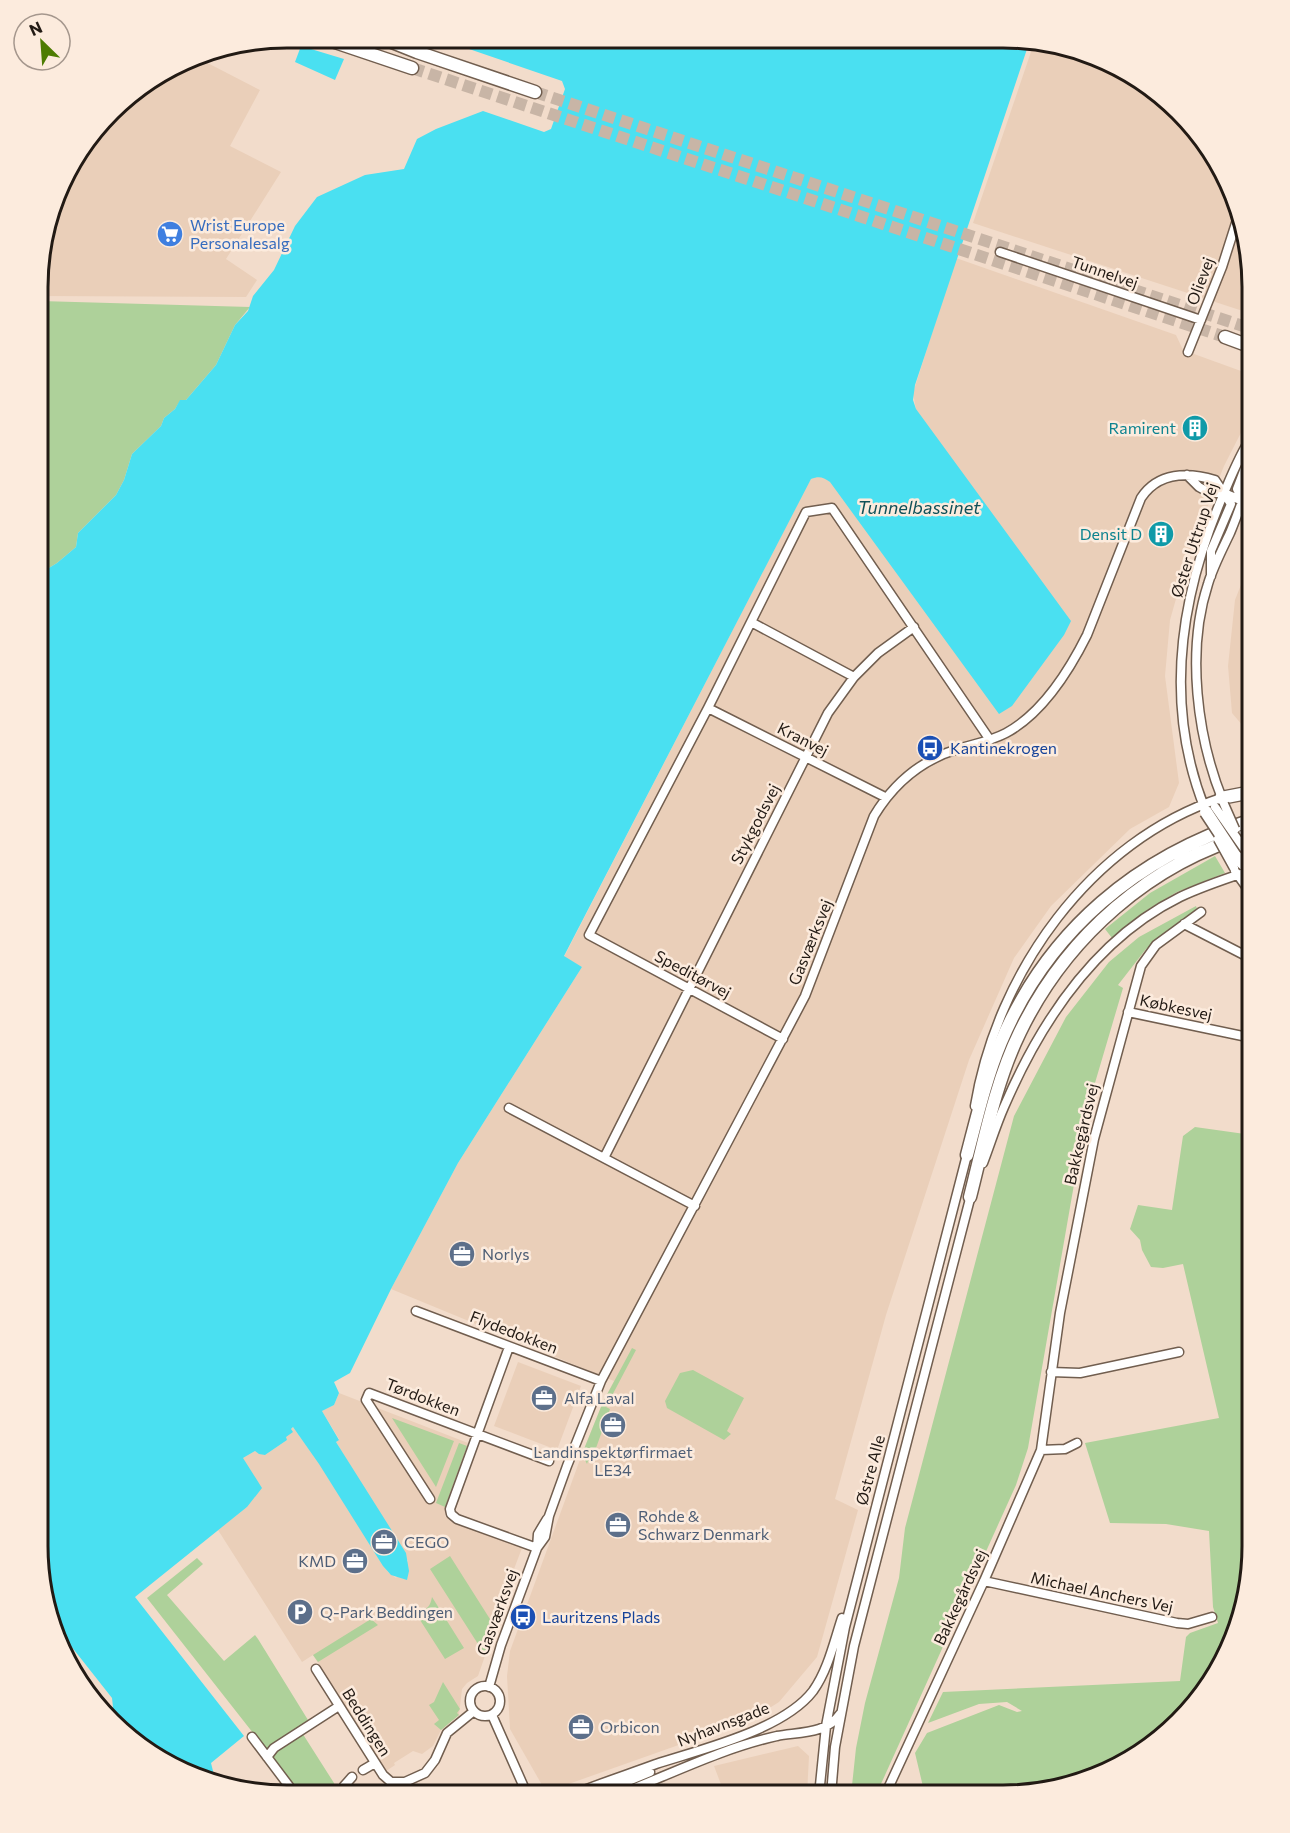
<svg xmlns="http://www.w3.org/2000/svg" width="1290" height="1833" viewBox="0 0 1290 1833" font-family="Commissioner,sans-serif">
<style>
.built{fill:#eacfb9}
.green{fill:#aed19a}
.water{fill:#4ae0f1}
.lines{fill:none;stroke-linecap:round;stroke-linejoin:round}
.highway-tunnel{stroke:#c8b5a6;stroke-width:12;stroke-dasharray:12 6;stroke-linecap:butt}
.minor-casing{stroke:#715e4f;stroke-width:11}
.highway-casing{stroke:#715e4f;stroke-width:15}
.minor{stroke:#fff;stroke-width:8}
.highway{stroke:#fff;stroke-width:12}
.minor-bridge-casing{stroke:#715e4f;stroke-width:11;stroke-linecap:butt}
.highway-bridge-casing{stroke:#715e4f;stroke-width:15;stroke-linecap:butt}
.minor-bridge{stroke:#fff;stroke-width:8}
.highway-bridge{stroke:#fff;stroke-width:12}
.labels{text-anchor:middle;stroke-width:5;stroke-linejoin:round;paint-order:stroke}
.shop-label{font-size:16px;fill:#366cbe;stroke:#fcebdd;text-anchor:start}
.street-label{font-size:16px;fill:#221a14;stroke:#fcebdd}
.culture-label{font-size:16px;fill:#0d838f;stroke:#fcebdd;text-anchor:end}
.transit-label{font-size:16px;fill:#164399;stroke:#fcebdd;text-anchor:start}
.service-label{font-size:16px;fill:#4e5e75;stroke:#fcebdd;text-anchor:start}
.water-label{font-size:18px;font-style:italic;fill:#105058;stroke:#fcebdd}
.rim{fill:none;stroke:#221a14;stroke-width:3}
</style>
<rect width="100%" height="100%" fill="#f2dccb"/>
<path class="built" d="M1035 40 1099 57 1155 89 1227 177 1252 286V314L973 223Z
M196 57 260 90 230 146 281 172 226 259 257 280 246 297 40 296V254L71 162 123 99Z
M956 258 1176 335 1183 350 1252 375V411L1224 466 1189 553 1170 620 1165 676 1179 783 1169 807 1130 829 1051 906 1014 958 969 1060 886 1315 835 1499 858 1510 817 1657 779 1702 752 1719 546 1792 510 1729 507 1676 510 1651 582 1454 603 1402 614 1381 391 1289 458 1163 582 967 564 957 808 484 811 479 818 476 825 478 830 482 916 409 913 393Z
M1252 557V733L1248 732 1232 713 1228 666 1235 600Z
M518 1362 581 1386 557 1450 494 1426Z
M339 1393 468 1443 445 1507V1516L452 1522 522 1548 493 1624 495 1627 478 1676 467 1683 462 1689 459 1715 441 1730 433 1746 422 1754 413 1751 394 1763 395 1765 386 1771 313 1655 302 1662 218 1530 247 1507 243 1458 255 1451 265 1455 287 1440 285 1437 293 1427 319 1463 388 1572 396 1578 408 1561 336 1442 339 1439 322 1411 334 1405Z
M798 1746 809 1756 807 1795H725L714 1766Z"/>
<path class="green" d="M40 301 250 307 235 325 216 365 186 400 180 401 175 409 164 418 161 426 132 454 124 480 116 495 78 533 76 547 57 563 39 574Z
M1252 603V709C1241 687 1246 626 1252 603Z
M1215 856 1225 873 1177 892 1147 910 1112 938 1105 929 1150 893Z
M1196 906 1197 909 1146 949 1118 985 1123 988 1087 1110 1028 1448 1016 1485 876 1795H851L856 1748 865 1703 899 1578 905 1528 1014 1116 1066 1017 1109 962 1139 937Z
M1195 1127 1252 1135V1563L1239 1627 1210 1685 1167 1734 1113 1770 1004 1795H925L915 1753 927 1733 999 1705 1017 1712 1022 1711 1007 1702 979 1704 928 1723 943 1692 1180 1681 1186 1637 1190 1633 1218 1623 1213 1607 1209 1531 1166 1524 1110 1523 1085 1443 1219 1418 1183 1264 1163 1268 1151 1267 1142 1250 1140 1240 1130 1229 1138 1205 1172 1210 1183 1136Z
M632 1348 636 1350 606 1407 610 1409 591 1462 588 1461 587 1464 582 1454 603 1402Z
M693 1370 744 1398 727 1431 731 1434 724 1440 667 1408 665 1401 680 1373Z
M392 1418 454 1441 436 1487Z
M459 1443 467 1446 445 1507 436 1503Z
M450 1556 495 1627 485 1655 430 1569Z
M197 1558 203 1564 167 1595 224 1661 255 1635 258 1639 308 1720 299 1728 334 1783 336 1790 332 1794H301L147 1598Z
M432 1597 464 1648 445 1659 413 1609C425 1613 430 1608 432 1597Z
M371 1619 378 1625 318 1662 313 1655Z
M443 1682 460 1709 457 1713 459 1715 441 1730 434 1724 439 1720 429 1705 434 1702Z"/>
<path class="water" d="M437 38 1030 40 915 385 913 400 916 409 1071 621 1064 635 1012 706 999 714 830 482C823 477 819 476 811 479L564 956 582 967 458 1163 391 1289 350 1373 334 1382 339 1393 334 1405 322 1411 339 1440 336 1442 406 1553 409 1571 407 1580 391 1575 383 1566 319 1464 293 1427 291 1429 293 1432 286 1437 287 1440 265 1455 259 1454 255 1451 243 1458 262 1488 247 1507 135 1597 244 1736 211 1763 215 1779 148 1753 103 1714 113 1707 112 1698 71 1646H61L38 1547 39 574 57 563 76 547 78 533 116 495 124 480 132 454 161 426 164 418 175 409 180 400H186L216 365 235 325 248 311 253 296 274 270 295 226 317 197 365 175 404 169 417 139 436 129 483 111 544 132 551 129 565 89 562 81Z
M301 46 344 59 335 80 295 62Z"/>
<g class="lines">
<path class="highway-tunnel" d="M412 68 1225 337
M535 92 1252 329"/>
<defs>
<path id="minor" d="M1000 252 1201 320
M1188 352 1222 267 1237 220
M1187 475 1199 487 1210 493H1224L1252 505
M1243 500 1237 489 1252 450
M751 622 854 677
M708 708 885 797
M1223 801C1197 737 1186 651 1208 584 1213 567 1222 550 1230 533 1238 514 1245 493 1252 473
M1205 809C1163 704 1180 595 1224 493 1232 474 1240 454 1252 436
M1235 871 1252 895
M1184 924 1252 959
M1128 1012 1252 1038
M783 1039 589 935 708 708 806 512 832 508 990 740
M975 1106C997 973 1090 841 1221 798
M509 1108 695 1206
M604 1158 828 713 854 677 878 653 914 627
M983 1163C990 1145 996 1125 1004 1107 1040 1023 1095 939 1180 897 1203 886 1228 878 1252 870
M416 1311 601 1381
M509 1347 450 1509 451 1514 457 1519 537 1548
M1051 1372 1080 1373 1179 1352
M1041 1450 1065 1449 1077 1443
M430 1499 366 1400 369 1393 549 1461
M537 1548 545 1537 549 1516 567 1466 601 1381 805 996 874 816C894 783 921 760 958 749 974 744 991 741 1006 733 1043 713 1069 671 1087 635L1141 498C1158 472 1188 472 1215 480L1231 504 1211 551V576
M984 1581 1177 1623 1188 1624 1212 1617
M316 1669 383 1775 391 1782H405L425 1773 435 1760 447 1733 474 1711
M470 1701a15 15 0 1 1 30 0a15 15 0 1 1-30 0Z
M489 1687 501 1645 537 1548 538 1534 547 1519
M492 1715 527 1794
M252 1737 295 1794
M267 1757 274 1748 339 1706
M363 1770 375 1763
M342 1794 344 1786 352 1777
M574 1794C601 1783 629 1774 656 1764 702 1749 783 1730 813 1691 828 1670 834 1642 842 1618
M597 1794 650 1772
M620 1794C671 1774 723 1748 777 1736 798 1732 827 1734 840 1714
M819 1795 826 1726 845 1627 968 1151
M831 1795 835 1747 854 1646 971 1195
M885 1795 984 1581 1041 1450 1060 1313 1094 1139 1141 966 1156 945 1201 912"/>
<path id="highway" d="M323 38 412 68
M382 38 417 52 535 92
M1225 337 1252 347
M1221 798 1252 792
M967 1155C977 1117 986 1078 1001 1042 1048 930 1138 856 1252 820
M970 1197C984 1142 995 1083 1020 1032 1066 937 1151 862 1252 834"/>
</defs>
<use href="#minor" class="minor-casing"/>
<use href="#highway" class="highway-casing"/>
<use href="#minor" class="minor"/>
<use href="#highway" class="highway"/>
<defs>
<path id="minor-bridge" d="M1224 804 1235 829
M1215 807 1252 860
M1218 839 1234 868"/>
<path id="highway-bridge" d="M1206 812 1235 856 1245 865"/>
</defs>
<use href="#minor-bridge" class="minor-bridge-casing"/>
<use href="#highway-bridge" class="highway-bridge-casing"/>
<use href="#minor-bridge" class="minor-bridge"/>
<use href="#highway-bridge" class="highway-bridge"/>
</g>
<defs>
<symbol id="supermarket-disc" viewBox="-11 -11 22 22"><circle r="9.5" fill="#3f7fe0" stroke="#fcebdd"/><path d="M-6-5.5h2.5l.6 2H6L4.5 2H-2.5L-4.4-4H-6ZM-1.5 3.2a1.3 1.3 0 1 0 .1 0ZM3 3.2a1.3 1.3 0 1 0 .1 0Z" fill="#fff"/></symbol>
<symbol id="building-disc" viewBox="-11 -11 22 22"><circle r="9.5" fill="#0f9aa8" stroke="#fcebdd"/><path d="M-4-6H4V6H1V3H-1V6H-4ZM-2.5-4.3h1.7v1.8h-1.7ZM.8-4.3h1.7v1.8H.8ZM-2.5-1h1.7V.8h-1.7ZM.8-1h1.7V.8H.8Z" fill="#fff"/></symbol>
<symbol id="bus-disc" viewBox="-11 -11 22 22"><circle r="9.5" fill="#1a4fb4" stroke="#fcebdd"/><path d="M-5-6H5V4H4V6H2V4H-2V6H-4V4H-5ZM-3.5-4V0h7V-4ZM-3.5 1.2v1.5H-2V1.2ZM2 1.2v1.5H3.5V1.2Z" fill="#fff"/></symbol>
<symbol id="office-disc" viewBox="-11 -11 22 22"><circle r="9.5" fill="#5c6f8a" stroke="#fcebdd"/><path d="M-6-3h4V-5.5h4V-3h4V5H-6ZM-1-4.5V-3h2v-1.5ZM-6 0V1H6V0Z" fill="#fff"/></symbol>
<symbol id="parking-disc" viewBox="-11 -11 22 22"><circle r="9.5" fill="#5c6f8a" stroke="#fcebdd"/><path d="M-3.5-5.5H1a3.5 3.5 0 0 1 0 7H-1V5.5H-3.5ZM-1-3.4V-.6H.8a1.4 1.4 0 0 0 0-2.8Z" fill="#fff"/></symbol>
</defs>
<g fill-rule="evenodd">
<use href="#supermarket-disc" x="155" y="219" width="30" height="30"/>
<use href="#building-disc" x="1180" y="413" width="30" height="30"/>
<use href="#building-disc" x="1146" y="519" width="30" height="30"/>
<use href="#bus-disc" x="915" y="733" width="30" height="30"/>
<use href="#office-disc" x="447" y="1239" width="30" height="30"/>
<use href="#office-disc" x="529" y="1383" width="30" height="30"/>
<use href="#office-disc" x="598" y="1410" width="30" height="30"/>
<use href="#office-disc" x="603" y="1510" width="30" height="30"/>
<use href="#office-disc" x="369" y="1527" width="30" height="30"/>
<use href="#office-disc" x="340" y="1546" width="30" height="30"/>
<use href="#parking-disc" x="285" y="1597" width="30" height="30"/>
<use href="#bus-disc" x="508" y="1602" width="30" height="30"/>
<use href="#office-disc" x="566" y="1712" width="30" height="30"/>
</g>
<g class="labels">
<g class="shop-label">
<text x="190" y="231">Wrist Europe<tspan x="190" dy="18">Personalesalg</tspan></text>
</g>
<g class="street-label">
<text transform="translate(1105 272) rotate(19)" y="6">Tunnelvej</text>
<text transform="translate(1200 281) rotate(-69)" y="6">Olievej</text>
<text transform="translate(1194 540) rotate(-72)" y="6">Øster Uttrup Vej</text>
<text transform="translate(803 739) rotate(27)" y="6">Kranvej</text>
<text transform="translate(755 824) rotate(-63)" y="6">Stykgodsvej</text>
<text transform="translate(810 942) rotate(-68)" y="6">Gasværksvej</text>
<text transform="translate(693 974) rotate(28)" y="6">Speditørvej</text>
<text transform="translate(1176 1007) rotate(12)" y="6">Købkesvej</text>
<text transform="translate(1081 1134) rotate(-77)" y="6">Bakkegårdsvej</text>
<text transform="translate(514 1332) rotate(21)" y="6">Flydedokken</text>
<text transform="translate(423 1397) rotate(21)" y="6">Tørdokken</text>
<text transform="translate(870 1470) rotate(-75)" y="6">Østre Alle</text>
<text transform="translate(1102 1592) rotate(12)" y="6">Michael Anchers Vej</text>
<text transform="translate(960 1597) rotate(-65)" y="6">Bakkegårdsvej</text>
<text transform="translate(497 1612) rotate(-70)" y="6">Gasværksvej</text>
<text transform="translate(367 1722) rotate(58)" y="6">Beddingen</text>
<text transform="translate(723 1724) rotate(-21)" y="6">Nyhavnsgade</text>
</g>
<g class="culture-label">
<text x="1176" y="434">Ramirent</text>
<text x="1142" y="540">Densit D</text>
</g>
<g class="transit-label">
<text x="950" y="754">Kantinekrogen</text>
<text x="542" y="1623">Lauritzens Plads</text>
</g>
<g class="service-label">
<text x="482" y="1260">Norlys</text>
<text x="564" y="1404">Alfa Laval</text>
<text x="613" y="1458" text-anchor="middle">Landinspektørfirmaet<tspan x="613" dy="18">LE34</tspan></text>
<text x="638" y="1522">Rohde &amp;<tspan x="638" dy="18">Schwarz Denmark</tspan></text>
<text x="404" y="1548">CEGO</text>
<text x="336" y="1567" text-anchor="end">KMD</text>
<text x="320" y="1618">Q-Park Beddingen</text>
<text x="600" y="1733">Orbicon</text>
</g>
<g class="water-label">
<text x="919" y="514">Tunnelbassinet</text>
</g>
</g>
<path d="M0 0H1290V1833H0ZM287 48H1003A239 239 0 0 1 1242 287V1546A239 239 0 0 1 1003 1785H287A239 239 0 0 1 48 1546V287A239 239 0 0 1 287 48Z" fill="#fcebdd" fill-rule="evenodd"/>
<path class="rim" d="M287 48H1003A239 239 0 0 1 1242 287V1546A239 239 0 0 1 1003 1785H287A239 239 0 0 1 48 1546V287A239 239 0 0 1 287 48Z"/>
<g transform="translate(42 42) rotate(335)"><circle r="28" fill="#fcebdd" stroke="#a5978d" stroke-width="1.5"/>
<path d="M0-4.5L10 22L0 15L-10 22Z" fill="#4d7c02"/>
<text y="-9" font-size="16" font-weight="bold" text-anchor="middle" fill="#221a14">N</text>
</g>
</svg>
